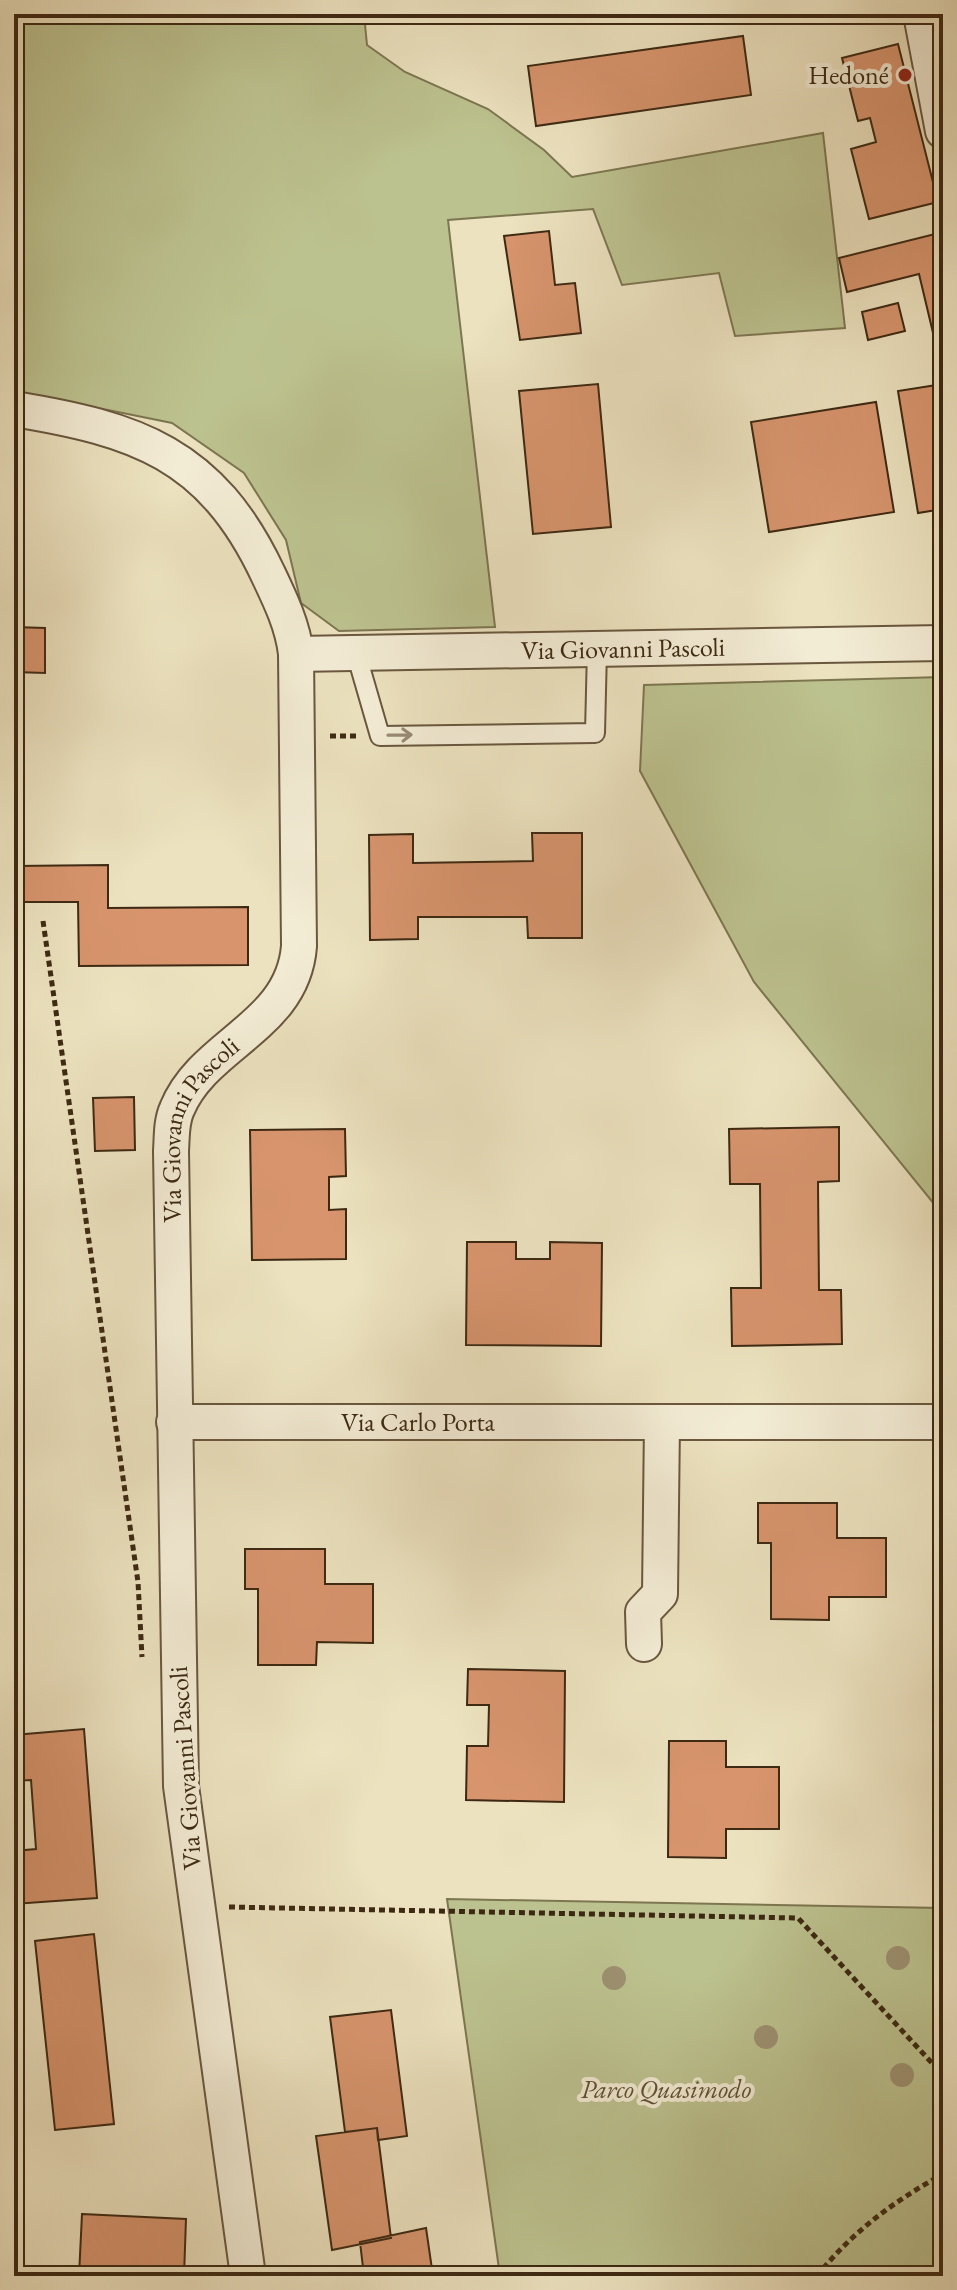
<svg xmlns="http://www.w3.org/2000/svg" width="957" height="2290" viewBox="0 0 957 2290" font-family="'EB Garamond',serif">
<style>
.green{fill:#bcc28f;stroke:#7c7651;stroke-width:2}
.building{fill:#d7946d;stroke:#3d2913;stroke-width:2}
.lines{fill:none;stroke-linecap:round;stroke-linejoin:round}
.lane-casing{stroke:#69573e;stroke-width:22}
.street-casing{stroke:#69573e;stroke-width:38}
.path{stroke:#3d2913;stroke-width:5;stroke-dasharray:6 4;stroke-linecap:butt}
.lane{stroke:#f3ecd5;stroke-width:18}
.street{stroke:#f3ecd5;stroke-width:34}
.tree{fill:#9d9171}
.oneway{stroke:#988a74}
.poi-dot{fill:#8f2418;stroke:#f3ecd5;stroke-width:3}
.labels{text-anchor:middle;stroke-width:8;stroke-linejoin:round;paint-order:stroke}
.poi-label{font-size:26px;fill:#3d2913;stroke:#f3ecd5;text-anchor:end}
.street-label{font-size:26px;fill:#3d2913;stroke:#f3ecd5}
.park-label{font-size:26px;font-style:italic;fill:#5d4f32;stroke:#f3ecd5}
</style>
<rect width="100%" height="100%" fill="#ece2bf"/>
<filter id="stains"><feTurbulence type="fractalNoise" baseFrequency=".0025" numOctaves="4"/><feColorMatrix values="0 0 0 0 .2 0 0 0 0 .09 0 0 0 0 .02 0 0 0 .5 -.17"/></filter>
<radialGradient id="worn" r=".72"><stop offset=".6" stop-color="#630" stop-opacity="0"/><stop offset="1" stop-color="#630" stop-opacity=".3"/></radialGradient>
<path class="green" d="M14 14H364L367 45 405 72 488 109 544 150 572 177 823 133 845 328 735 336 719 273 622 285 593 209 448 220 495 627 339 631 301 603 286 540 244 473 172 423 14 391Z
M943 677V1215L754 982 640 771 644 685Z
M447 1899 943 1908V2276H500Z"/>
<path class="building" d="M743 36 751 95 536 126 528 66Z
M898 44 938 202 869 219 851 149 876 142 870 118 858 121 842 58Z
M549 231 555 285 575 283 581 333 520 340 504 236Z
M943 232V335L934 337 919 274 847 292 839 258Z
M898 303 905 331 868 340 862 312Z
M598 384 611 527 533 534 519 391Z
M943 384V509L918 513 898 391Z
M876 402 894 512 769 532 751 422Z
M14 627 45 628V673L14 672Z
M532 833H582V938H528L527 917H418V939L370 940 369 835 413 834V863L533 861Z
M108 865V908L248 907V965L79 966 78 902H14V866Z
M134 1097 135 1150 95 1151 93 1098Z
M839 1127V1181L818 1182 819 1290H841L842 1344 732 1346 731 1288H761L760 1184H730L729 1129Z
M345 1129 346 1176 329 1177V1210L346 1209V1259L252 1260 250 1130Z
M467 1242H516V1259H550V1242L602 1243 601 1346 466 1345Z
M758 1503H837V1538H886V1597H829V1620L771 1619V1543H758Z
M245 1549H325V1584H373V1643L317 1642 316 1665H258V1589H245Z
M468 1669 565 1671 564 1802 466 1800 467 1746H488L489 1705H467Z
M84 1729 97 1898 14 1904V1851L36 1849 31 1780 14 1781V1735Z
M669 1741H726V1767H779V1829H726V1858L668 1857Z
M94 1934 114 2124 55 2130 35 1941Z
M391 2010 407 2136 378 2140 377 2128 345 2132 330 2017Z
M377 2128 391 2238 332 2250 316 2136Z
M82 2214 186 2219 184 2276H79Z
M426 2228 433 2276H364L360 2242Z"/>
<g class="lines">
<defs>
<path id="lane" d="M356 653 380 736 595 733 597 649"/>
<g id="street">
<path d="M921 14 943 131"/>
<path d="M14 409C136 429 211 453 268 574 280 599 293 626 296 654"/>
<path id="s1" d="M174 1422H943"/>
<path d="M644 1644 643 1612 660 1594 662 1422"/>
<path id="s2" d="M248 2276 181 1786 171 1151C172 1137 171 1122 177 1109 204 1043 293 1027 299 946L296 654 943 643"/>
</g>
</defs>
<use href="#lane" class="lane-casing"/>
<use href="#street" class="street-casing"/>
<path class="path" d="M330 736H356
M43 921 138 1582 142 1657
M229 1907 798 1918 943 2075
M817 2276C853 2231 893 2202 943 2174"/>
<use href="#lane" class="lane"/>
<use href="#street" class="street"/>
</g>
<g class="tree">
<circle cx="898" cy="1958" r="12"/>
<circle cx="614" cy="1978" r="12"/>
<circle cx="766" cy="2037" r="12"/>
<circle cx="902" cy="2075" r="12"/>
</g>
<defs><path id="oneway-shaft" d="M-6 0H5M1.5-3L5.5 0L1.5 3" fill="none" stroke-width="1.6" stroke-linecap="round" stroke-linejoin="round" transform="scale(2)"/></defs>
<use class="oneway" href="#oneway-shaft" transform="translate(400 735) rotate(-1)"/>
<circle class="poi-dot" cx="905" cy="75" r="8"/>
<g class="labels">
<g class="poi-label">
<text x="889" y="84">Hedoné</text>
</g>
<g class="street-label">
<text dy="9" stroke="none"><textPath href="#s2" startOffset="2000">Via Giovanni Pascoli</textPath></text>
<text dy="9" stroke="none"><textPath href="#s2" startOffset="1160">Via Giovanni Pascoli</textPath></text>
<text dy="9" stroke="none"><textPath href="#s1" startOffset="244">Via Carlo Porta</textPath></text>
<text transform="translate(185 1768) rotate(-94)" y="9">Via Giovanni Pascoli</text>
</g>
<g class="park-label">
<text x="666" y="2098">Parco Quasimodo</text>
</g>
</g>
<rect width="957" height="2290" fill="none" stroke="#ece2bf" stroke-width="48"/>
<rect x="16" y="16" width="925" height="2258" fill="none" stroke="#3d2913" stroke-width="4"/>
<rect x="24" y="24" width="909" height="2242" fill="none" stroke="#3d2913" stroke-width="2"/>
<rect width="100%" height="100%" filter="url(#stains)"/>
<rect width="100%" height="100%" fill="url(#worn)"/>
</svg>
